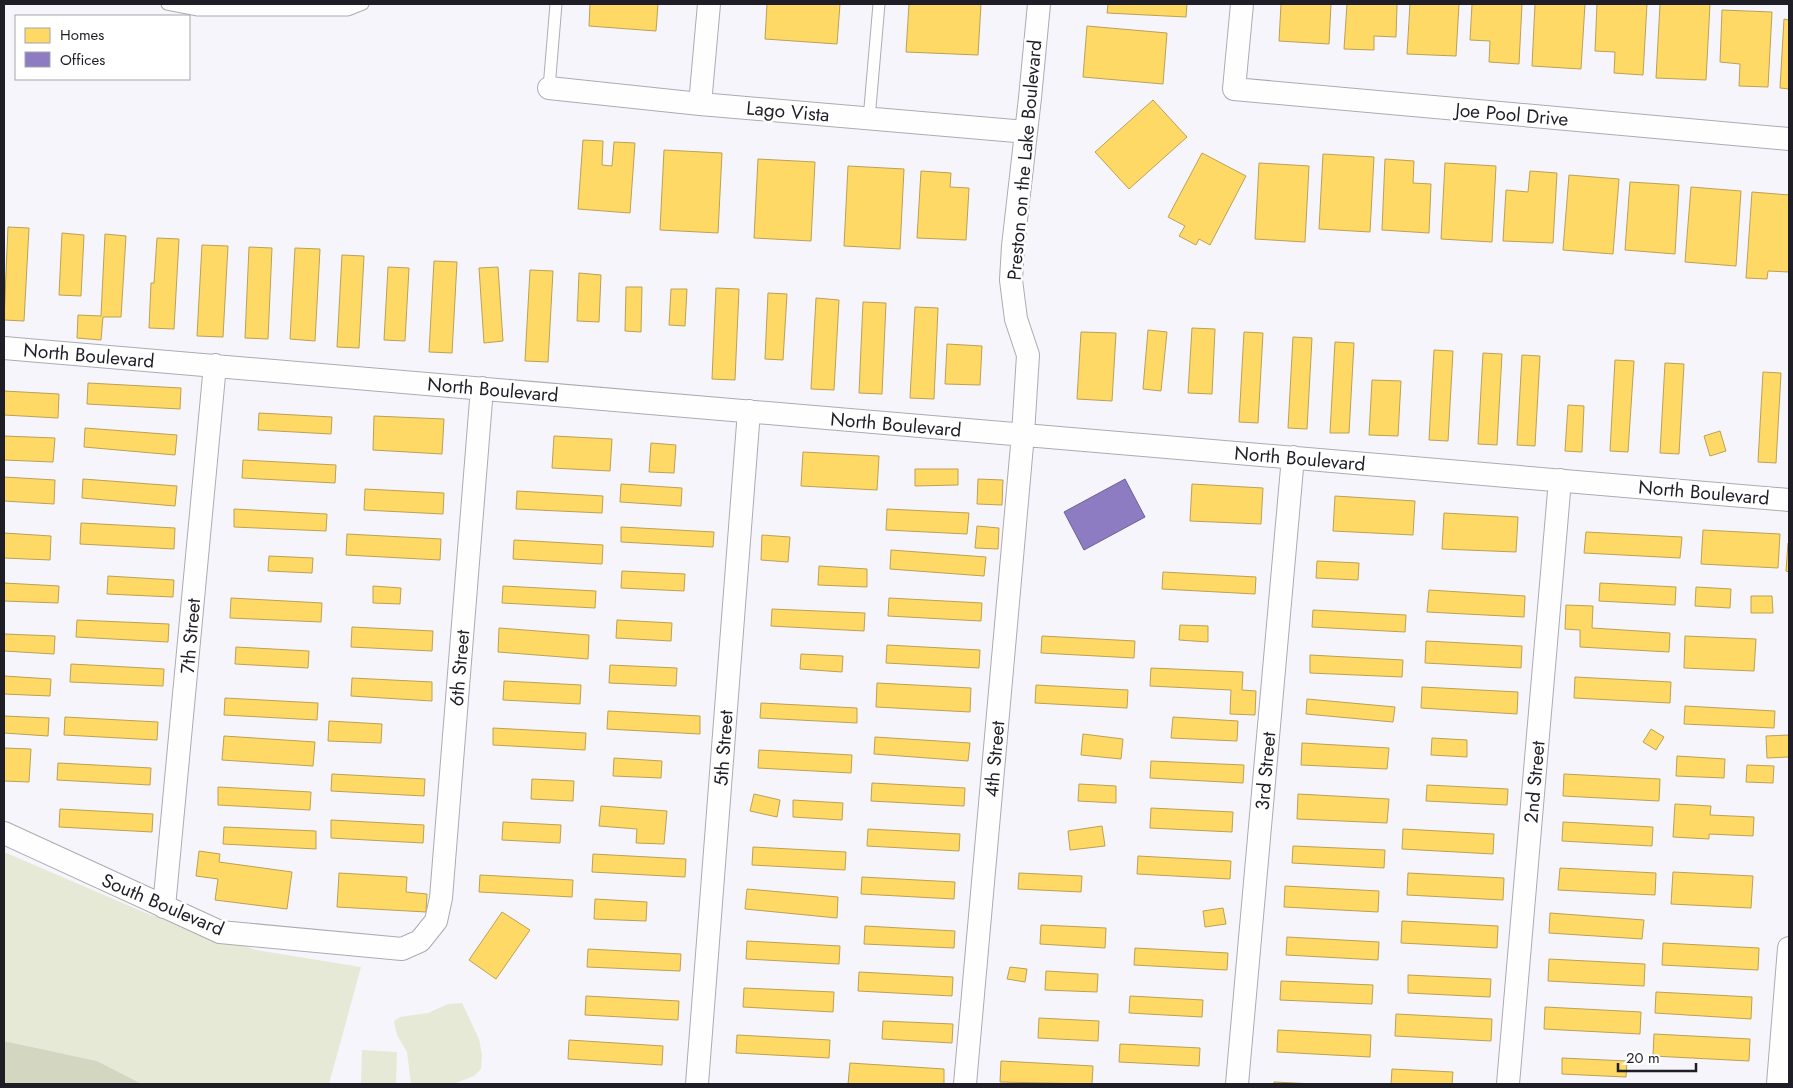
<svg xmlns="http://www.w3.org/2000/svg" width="1793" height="1088" viewBox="0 0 1793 1088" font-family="Jost,sans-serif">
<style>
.green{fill:#e6e9d6}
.forest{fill:#d3d6c1}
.homes{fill:#ffd966;stroke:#bca153}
.offices{fill:#8e7cc3;stroke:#6d6094}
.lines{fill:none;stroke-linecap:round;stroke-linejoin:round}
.service-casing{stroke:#acabb2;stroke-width:13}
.minor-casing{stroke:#acabb2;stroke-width:24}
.service{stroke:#fefefe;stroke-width:11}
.minor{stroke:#fefefe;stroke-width:22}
.labels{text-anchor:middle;stroke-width:5;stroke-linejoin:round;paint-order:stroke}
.street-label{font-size:19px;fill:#1f1e27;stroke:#fff}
</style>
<rect width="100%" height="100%" fill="#f6f5fb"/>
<path class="green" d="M4 852 146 913 256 950 361 967 329 1084H142L97 1061 4 1041Z
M462 1003 479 1039 482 1055 481 1069 474 1076 453 1084H411L407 1052 397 1035 394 1021 400 1017 428 1013 448 1004Z
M362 1050 397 1052 396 1084H361Z"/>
<path class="forest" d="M4 1041 97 1061 142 1084H4Z"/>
<path class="homes" d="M590 4H658L656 31 589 26Z
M767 4H840L837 44 765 39Z
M909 4H981L978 55 906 52Z
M1108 4H1187L1186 17 1107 13Z
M1281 4H1331L1329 44 1279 41Z
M1347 4H1397L1396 37 1374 36V50L1344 49Z
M1410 4H1459L1456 56 1407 54Z
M1472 4H1522L1519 64 1489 62 1490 41 1470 40Z
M1535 4H1585L1581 69 1532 66Z
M1597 4H1647L1643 75 1614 73 1615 52 1595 51Z
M1660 4H1710L1706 80 1656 78Z
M1722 10 1772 12 1768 87 1739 86 1740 64 1720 62Z
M1784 19 1789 20V89L1780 88Z
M1087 26 1167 33 1163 84 1083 77Z
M1153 100 1187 137 1129 189 1095 152Z
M583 140 603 141 602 165 612 166 614 142 635 143 630 213 578 209Z
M664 150 722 153 718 233 660 230Z
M1202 153 1246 176 1210 245 1199 239 1196 245 1179 236 1185 226 1168 217Z
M1323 154 1374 157 1370 232 1319 229Z
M758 159 815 162 811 241 754 238Z
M1385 159 1414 161 1413 183 1431 184 1429 233 1382 230Z
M1259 163 1309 166 1305 242 1255 239Z
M1445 163 1496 166 1492 242 1441 239Z
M848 166 904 169 900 249 844 246Z
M921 171 951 173 950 187 969 188 966 240 917 238Z
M1530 171 1557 173 1553 243 1503 241 1506 190 1528 192Z
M1569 175 1619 179 1613 254 1563 250Z
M1630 182 1679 185 1675 254 1625 250Z
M1691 187 1741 191 1736 266 1685 262Z
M1752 192 1789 195V272L1768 271 1767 279 1746 278Z
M8 227 29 228 24 321 4 320Z
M62 233 84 235 81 296 59 295Z
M105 234 126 236 121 317H103L101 340 77 338 78 315 101 316Z
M157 238 179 239 174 329 149 328 151 283H154Z
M202 245 228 246 223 337 197 336Z
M249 247 272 248 268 339 245 338Z
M295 248 320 249 315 341 290 339Z
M342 255 364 256 359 348 337 347Z
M434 261 457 262 452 353 429 352Z
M388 267 409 268 405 341 384 340Z
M498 267 503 341 484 343 479 268Z
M530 270 553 271 548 362 525 361Z
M579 273 601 275 599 322 577 321Z
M626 287H642L641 332 625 331Z
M716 288 739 289 735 380 712 379Z
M671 289H687L685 326 669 325Z
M768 293 787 294 783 360 765 359Z
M816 298 839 300 834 390 811 389Z
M863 302 886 303 882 394 859 393Z
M915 307 938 308 934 399 910 398Z
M1192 328 1215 329 1212 394 1188 393Z
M1148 330 1167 332 1161 391 1143 389Z
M1081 332 1116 333 1112 401 1077 399Z
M1244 332 1263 333 1258 423 1239 422Z
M1293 337 1312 338 1307 429 1288 428Z
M1335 342 1354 343 1349 433H1330Z
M947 344 982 346 980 385 945 384Z
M1434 350 1453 351 1448 441 1429 440Z
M1483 353 1502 354 1497 445 1478 444Z
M1522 355 1540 356 1535 446 1517 445Z
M1615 360 1634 361 1628 452 1610 451Z
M1665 363 1684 364 1679 454 1660 453Z
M1763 372 1781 373 1776 463 1758 462Z
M1372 380 1401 381 1398 436 1369 435Z
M88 383 181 388 180 409 87 404Z
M4 391 59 394 58 418 4 415Z
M1568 405 1584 406 1582 452 1565 451Z
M259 413 332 417 331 434 258 430Z
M374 416 444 419 442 454 373 450Z
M85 428 177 435 175 455 84 447Z
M1720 431 1726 451 1710 456 1704 436Z
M4 436 55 438 53 462 4 460Z
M554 436 612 439 610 471 552 468Z
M651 443 676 445 674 473 649 472Z
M803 452 879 456 877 490 801 486Z
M243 460 336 465 335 483 242 478Z
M915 469H958V485L915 486Z
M4 477 55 480 54 504 4 501Z
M83 479 177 486 175 506 82 498Z
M978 479 1003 480 1002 505 977 504Z
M621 484 682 488 681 506 620 502Z
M1192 484 1263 488 1261 524 1190 521Z
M365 489 444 493 443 514 364 510Z
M517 491 603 496 602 513 516 509Z
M1335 496 1415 501 1413 535 1333 531Z
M234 509 327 514 326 531 234 527Z
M887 509 969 513 967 534 886 530Z
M1444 513 1518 517 1516 552 1442 549Z
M81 523 175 528 174 549 80 544Z
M977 526 999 528 998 549 975 548Z
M621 527 714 532 713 547 621 542Z
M1703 530 1780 534 1778 568 1701 564Z
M1586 532 1682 537 1680 558 1584 553Z
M4 533 51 536 50 560 4 558Z
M347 534 441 539 440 560 346 555Z
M762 535 790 537 788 562 761 560Z
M514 540 603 545 602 564 513 559Z
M1788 543 1789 544V572L1786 571Z
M891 550 986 557 984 576 890 569Z
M269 556 313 558 312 573 268 571Z
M1317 561 1359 563 1358 580 1316 578Z
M819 566 867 569V587L818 585Z
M622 571 685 574 684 591 621 588Z
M1163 572 1256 577 1255 594 1162 589Z
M108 576 174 580 173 597 107 594Z
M4 583 59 586 58 603 4 601Z
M1600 583 1676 587 1675 605 1599 601Z
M373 586 401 588 400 604 373 603Z
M503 586 596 591 595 608 502 603Z
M1696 587 1731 589 1730 608 1695 606Z
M1429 590 1525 596 1524 617 1427 612Z
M1751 596H1772L1773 613H1751Z
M231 598 322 603 321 622 230 618Z
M889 598 982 603 981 621 888 616Z
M1566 605 1593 606 1592 628 1670 633 1669 652 1580 647V630L1565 629Z
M772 609 865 613 864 631 771 626Z
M1313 610 1406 615 1405 632 1312 627Z
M77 620 169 624 168 642 76 637Z
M617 620 672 623 671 641 616 638Z
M1180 625 1208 626V642L1179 640Z
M352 627 433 631 432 651 351 647Z
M499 628 589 635 588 659 498 652Z
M4 634 55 636 54 654 4 651Z
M1042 636 1135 641 1134 658 1041 653Z
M1685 636 1756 639 1754 671 1684 668Z
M1426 641 1522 646 1521 668 1425 663Z
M887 645 980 650 979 668 886 663Z
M236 647 309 651 308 668 235 664Z
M801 654 843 656 842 672 800 669Z
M1310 655 1403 660 1402 677 1310 673Z
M71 664 164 669 163 686 70 682Z
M610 665 677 668 676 686 609 683Z
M1151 668 1243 672 1242 690 1256 691 1255 715 1230 714 1231 690 1150 686Z
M4 676 51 679 50 696 4 694Z
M1575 677 1671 682 1670 703 1574 698Z
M352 678 432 682V701L351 696Z
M504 681 581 685 580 704 503 700Z
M877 683 971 688 970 712 876 707Z
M1036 685 1128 690 1127 708 1035 703Z
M1422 687 1518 692 1517 714 1421 708Z
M225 698 318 703 317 720 224 715Z
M1307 699 1395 707 1393 722 1306 714Z
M761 703 857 708V723L760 718Z
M1685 706 1775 711 1774 728 1684 724Z
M608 711 700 716V734L607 729Z
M4 716 49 718 48 736 4 733Z
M65 717 158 722 157 740 64 735Z
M1173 717 1238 721 1237 741 1171 738Z
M329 721 382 724 381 743 328 741Z
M493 728 586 733 585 750 493 745Z
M1651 729 1664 737 1656 750 1643 742Z
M1083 734 1123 739 1121 759 1081 755Z
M1789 735V757L1767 758 1766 736Z
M224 736 315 742 313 766 222 760Z
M875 737 970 743 968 761 874 754Z
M1432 738 1467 740V757L1431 755Z
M1302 743 1389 748 1387 769 1301 765Z
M4 748 31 749 29 782 4 781Z
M759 750 852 755 851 773 758 768Z
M1677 756 1725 759 1724 778 1676 776Z
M614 758 662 761 661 778 613 776Z
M1151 761 1244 765 1243 783 1150 778Z
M58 763 151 768 150 785 57 780Z
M1747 765 1774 766 1773 783 1746 782Z
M332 774 425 779 424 796 331 791Z
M1564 774 1660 779 1659 801 1563 796Z
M532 779 574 781 573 801 531 799Z
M872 783 965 788 964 806 871 801Z
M1079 784 1116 786V803L1078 801Z
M1427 785 1508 789 1507 805 1426 801Z
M218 787 311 792 310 810 218 805Z
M754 794 780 800 777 817 750 811Z
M1298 794 1389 799 1387 823 1297 819Z
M793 800 843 803 842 820 793 817Z
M1675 804 1711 806 1710 815 1754 817 1753 836 1709 834V839L1673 837Z
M601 806 667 811 664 844 636 843 637 829 599 826Z
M1151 808 1233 812 1232 832 1150 828Z
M60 809 153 814 152 832 59 827Z
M331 820 424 825 423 843 331 838Z
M503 822 561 825 560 843 502 840Z
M1563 822 1653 827 1652 846 1562 841Z
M1102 826 1105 846 1070 850 1068 831Z
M224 827 316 831V849L223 844Z
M868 829 960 834 959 851 867 846Z
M1403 829 1494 834 1493 854 1402 849Z
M1293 846 1385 850 1384 868 1292 863Z
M753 847 846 852 845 870 752 865Z
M199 851 220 854 219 862 292 872 287 909 215 900 218 879 196 876Z
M593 854 686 859 685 877 592 872Z
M1138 856 1231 861 1230 879 1137 874Z
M1560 868 1656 873 1655 895 1558 890Z
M1673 872 1753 876 1751 908 1671 904Z
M339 873 407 877 406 892 427 894 426 912 337 907Z
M1019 873 1082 876 1081 892 1018 889Z
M1408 873 1504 878 1503 900 1407 895Z
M480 875 573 880 572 897 479 892Z
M862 877 955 882 954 899 861 894Z
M1285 886 1379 891 1378 912 1284 907Z
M747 889 838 897 837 918 745 909Z
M595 899 647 902 646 921 594 919Z
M1223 908 1226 924 1205 927 1203 911Z
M502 912 530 930 496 979 469 960Z
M1550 913 1644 920 1642 939 1549 933Z
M1402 921 1498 926 1497 948 1401 943Z
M1041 925 1106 928 1105 948 1040 944Z
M865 926 955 931 954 948 864 944Z
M1287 937 1379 942 1378 960 1286 955Z
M747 941 840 946 839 964 746 959Z
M1663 943 1759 948 1758 970 1662 965Z
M1135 948 1228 953 1227 970 1134 965Z
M588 949 681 954 680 971 587 967Z
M1549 959 1645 964 1644 986 1548 981Z
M1010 967 1027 969 1025 982 1007 979Z
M1046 971 1098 974 1097 992 1045 990Z
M859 972 953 977 952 996 858 991Z
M1408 975 1491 979 1490 997 1408 993Z
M1281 981 1373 985 1372 1004 1280 1000Z
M744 988 834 992 833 1012 743 1007Z
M1656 992 1752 997 1751 1019 1655 1013Z
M586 996 679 1001 678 1020 585 1015Z
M1130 996 1203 1000 1202 1017 1129 1013Z
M1545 1007 1641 1012 1640 1034 1544 1029Z
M1396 1014 1492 1019 1491 1041 1395 1036Z
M1039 1018 1099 1021 1098 1041 1038 1038Z
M883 1021 953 1024 952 1043 882 1039Z
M1278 1030 1371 1035 1370 1057 1277 1052Z
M1654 1034 1750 1039 1749 1061 1653 1056Z
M737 1035 830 1040 829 1058 736 1053Z
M569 1040 663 1046 662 1065 568 1059Z
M1120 1044 1200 1048 1199 1066 1119 1062Z
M1562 1058 1627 1061 1626 1077 1562 1074Z
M1001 1061 1093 1066 1092 1084 1000 1082Z
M850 1063 944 1069V1084H848Z
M1392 1069 1453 1072 1452 1084H1391Z
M1274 1082 1314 1084H1274Z"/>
<path class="offices" d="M1125 479 1145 517 1084 550 1064 512Z"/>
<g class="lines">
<defs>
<path id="service" d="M167 4 198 10H348L363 4
M549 88 556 4
M869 119 879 4"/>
<path id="minor" d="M1242 4 1234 89 1789 139
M549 88 700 104 1026 132
M700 104 709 4
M4 348 1789 500
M4 833 220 932 402 949 420 941 436 921 441 898 482 388
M164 907 215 365
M697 1084 749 411
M965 1084 1023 434 1028 355 1016 319 1011 280 1013 246 1030 98 1039 4
M1237 1084 1293 457
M1508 1084 1560 480
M1778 1084 1789 948"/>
</defs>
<use href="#service" class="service-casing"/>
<use href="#minor" class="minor-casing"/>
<use href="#service" class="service"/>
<use href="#minor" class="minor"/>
</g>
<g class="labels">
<g class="street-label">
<text transform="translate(788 111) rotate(5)" y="7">Lago Vista</text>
<text transform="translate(1512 114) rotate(5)" y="7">Joe Pool Drive</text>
<text transform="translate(1024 160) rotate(-85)" y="7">Preston on the Lake Boulevard</text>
<text transform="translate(89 355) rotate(5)" y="7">North Boulevard</text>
<text transform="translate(493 389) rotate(5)" y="7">North Boulevard</text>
<text transform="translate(896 424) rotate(5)" y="7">North Boulevard</text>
<text transform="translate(1300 458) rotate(5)" y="7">North Boulevard</text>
<text transform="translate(1704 492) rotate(5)" y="7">North Boulevard</text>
<text transform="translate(190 636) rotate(-85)" y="7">7th Street</text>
<text transform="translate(459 668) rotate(-85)" y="7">6th Street</text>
<text transform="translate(723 748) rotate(-86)" y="7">5th Street</text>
<text transform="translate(994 759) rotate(-85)" y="7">4th Street</text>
<text transform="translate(1265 771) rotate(-85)" y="7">3rd Street</text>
<text transform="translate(1534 782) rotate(-85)" y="7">2nd Street</text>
<text transform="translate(163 904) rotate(23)" y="7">South Boulevard</text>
</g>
</g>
<rect width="1793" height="1088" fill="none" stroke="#1f1e27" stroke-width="10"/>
<rect x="15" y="15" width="175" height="65" fill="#ffffff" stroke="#a5a5a9"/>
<rect x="25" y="28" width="25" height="15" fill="#ffd966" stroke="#a5a5a9"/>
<text x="60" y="40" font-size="15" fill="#1f1e27">Homes</text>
<rect x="25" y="52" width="25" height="15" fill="#8e7cc3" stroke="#a5a5a9"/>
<text x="60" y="65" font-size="15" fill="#1f1e27">Offices</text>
<path d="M1618 1063v8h78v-8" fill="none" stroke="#1f1e27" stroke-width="2.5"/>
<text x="1626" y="1063" font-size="15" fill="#1f1e27" stroke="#ffffff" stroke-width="4" paint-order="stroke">20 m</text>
</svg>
